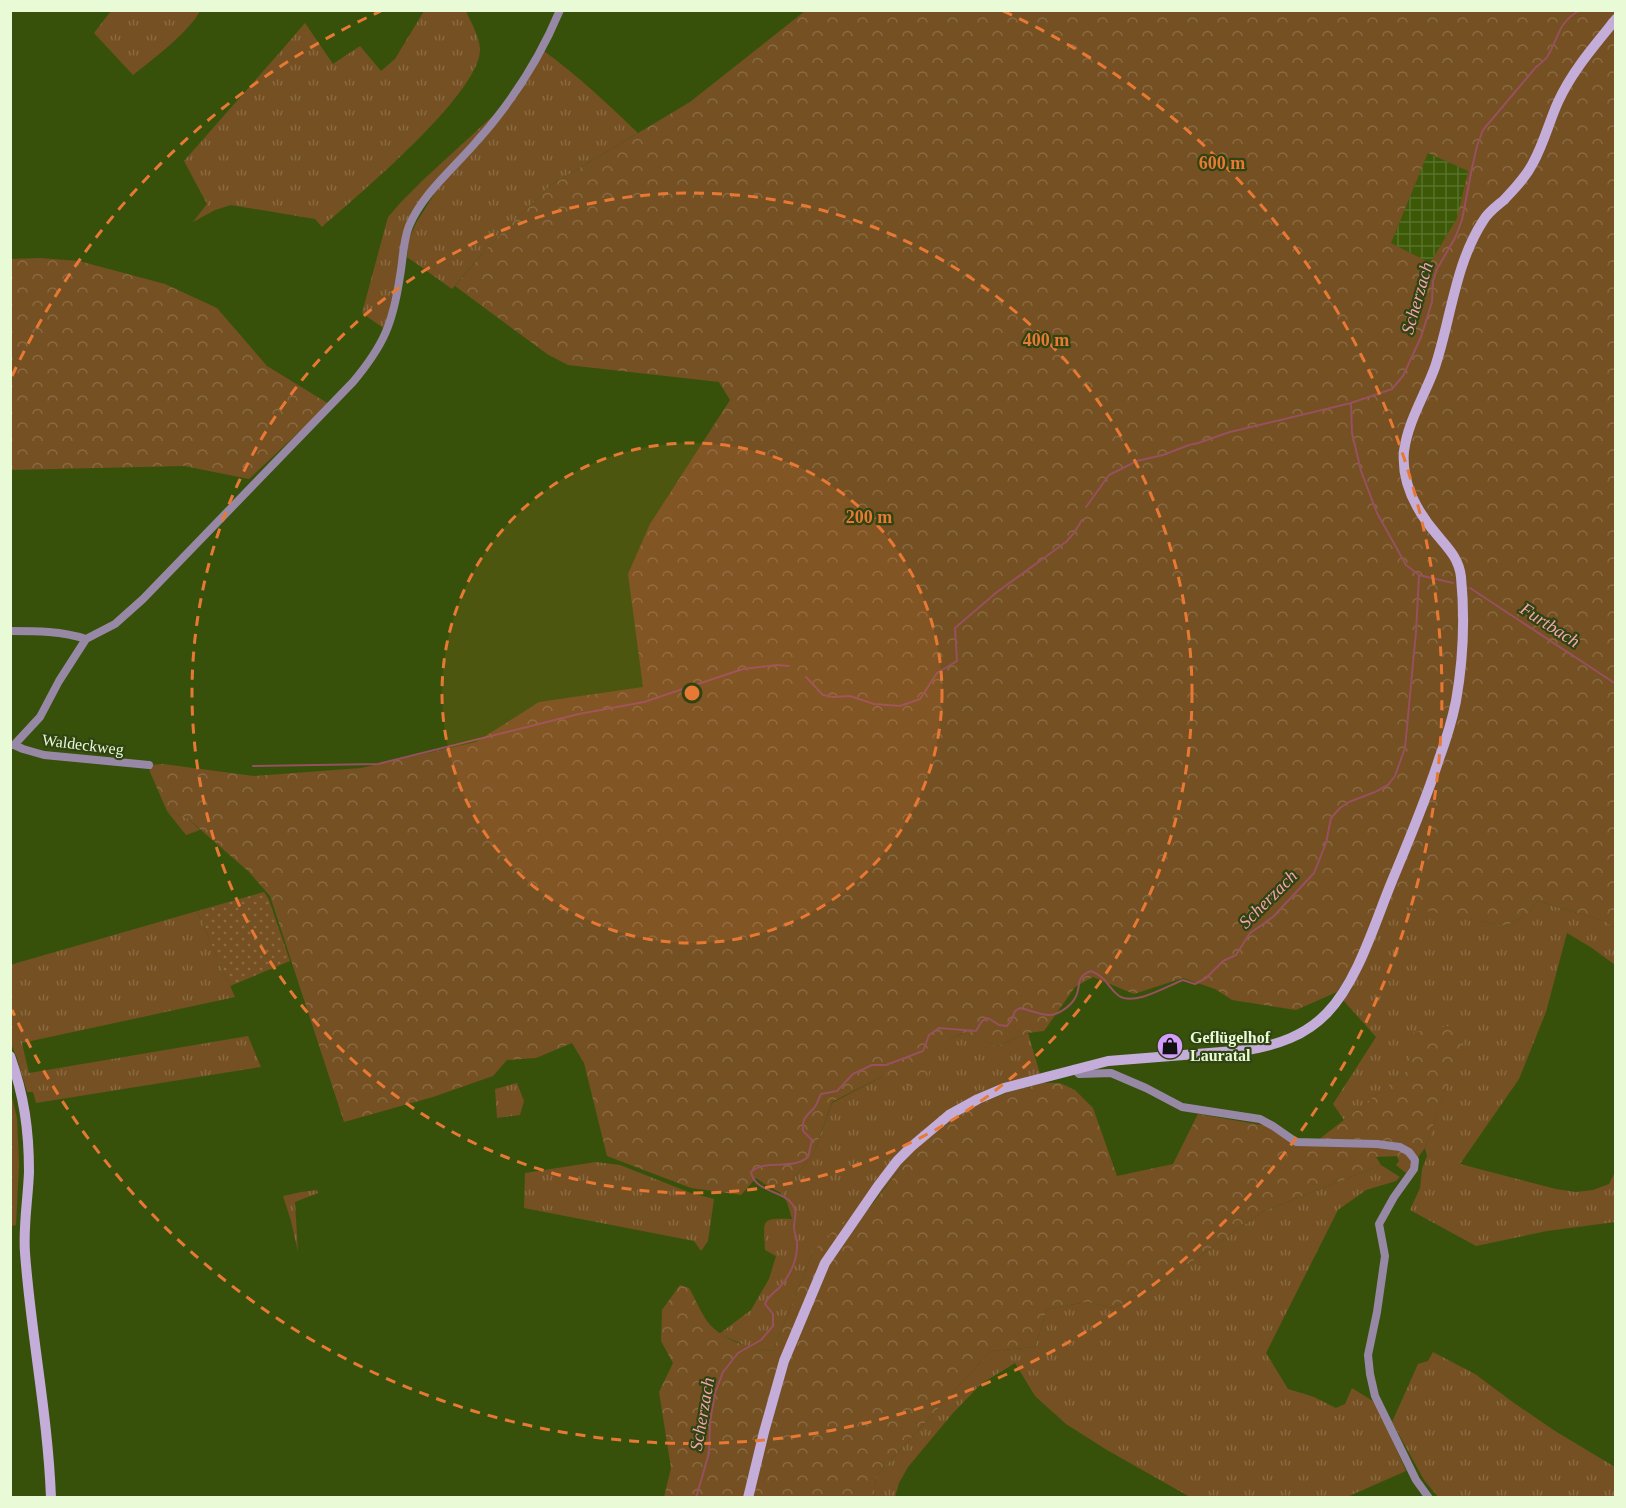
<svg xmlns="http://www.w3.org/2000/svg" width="1626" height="1508" viewBox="0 0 1626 1508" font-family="'Times New Roman',serif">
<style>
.industrial{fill:url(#industrial-grid)}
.grass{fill:url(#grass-tufts)}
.forest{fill:url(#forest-crowns);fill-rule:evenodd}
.park{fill:url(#park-dots)}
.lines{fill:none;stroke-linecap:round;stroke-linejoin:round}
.stream{stroke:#97505e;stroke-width:2}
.street{stroke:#9789a5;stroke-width:8}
.secondary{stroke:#c4add9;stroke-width:10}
.ring{fill:none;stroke:#e87935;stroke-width:3;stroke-dasharray:10 8}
.labels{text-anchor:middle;stroke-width:4.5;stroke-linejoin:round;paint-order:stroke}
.street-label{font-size:16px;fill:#e9fad7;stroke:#304412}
.poi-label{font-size:16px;font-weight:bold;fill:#e9fad7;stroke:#304412;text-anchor:start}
.water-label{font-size:18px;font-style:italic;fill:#f7a3b1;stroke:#304412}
.centre{fill:#e87935;stroke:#304412;stroke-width:3}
.ring-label{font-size:18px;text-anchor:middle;font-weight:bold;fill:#e87935;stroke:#304412;stroke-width:4.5;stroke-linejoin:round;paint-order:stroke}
</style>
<defs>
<pattern id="industrial-grid" width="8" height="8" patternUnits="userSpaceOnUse" patternTransform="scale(1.5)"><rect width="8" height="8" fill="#3c5907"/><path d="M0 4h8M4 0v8" fill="none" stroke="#58722a"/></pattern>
<pattern id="grass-tufts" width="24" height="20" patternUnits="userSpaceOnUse" patternTransform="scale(1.5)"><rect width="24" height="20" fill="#755023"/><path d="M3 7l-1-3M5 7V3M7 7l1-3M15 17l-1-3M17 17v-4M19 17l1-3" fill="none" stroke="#896a42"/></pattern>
<pattern id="forest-crowns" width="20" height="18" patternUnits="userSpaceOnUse" patternTransform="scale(1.5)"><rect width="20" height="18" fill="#755023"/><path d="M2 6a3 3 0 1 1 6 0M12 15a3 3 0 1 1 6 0" fill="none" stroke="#896a42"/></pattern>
<pattern id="park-dots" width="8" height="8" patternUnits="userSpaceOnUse" patternTransform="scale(1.5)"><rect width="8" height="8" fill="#755023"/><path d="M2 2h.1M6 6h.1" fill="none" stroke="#896a42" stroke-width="1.8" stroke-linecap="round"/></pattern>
</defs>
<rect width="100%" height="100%" fill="#37510b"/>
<path class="industrial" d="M1428 153 1468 171 1457 218 1430 263 1391 243Z"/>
<path class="grass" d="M111 11V10L200 11C190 31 152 60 133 75L94 33Z
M424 11H466C471 23 479 35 480 49 481 93 357 196 322 227L315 219 231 205 215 210 193 222 207 204 184 161 281 51 305 23 333 64 360 46 381 71 395 59Z
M544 51C578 76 608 104 638 133L551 185 488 247 452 289 407 257 409 239 416 223 438 188Z
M496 113 408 220 397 287 386 330 362 313 388 217 401 202 423 180Z
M167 811 186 817 200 830 186 835Z
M1537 901 1607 922 1615 929V965L1592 948 1567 933 1546 1012 1519 1079 1460 1164 1556 1189 1576 1192 1593 1190 1609 1184 1615 1172V1222L1547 1231 1476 1246 1410 1210 1420 1188 1422 1169 1427 1156 1425 1148 1469 1023 1344 1120 1333 1104 1376 1037 1343 1000 1351 990 1388 903 1506 926 1529 913Z
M197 911 235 997 22 1043 29 1073 248 1036 261 1067 36 1103 33 1092H27L17 1058 11 1044 10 965Z
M965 1033 997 1046 1028 1033 1040 1074 992 1088 958 1104 956 1116 905 1163 877 1197 814 1250 773 1351 751 1348 719 1334 751 1310 769 1279 776 1256 765 1250C764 1220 759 1218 792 1219L787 1202 781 1193 813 1155 832 1103 887 1074 929 1054 952 1038Z
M517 1083 524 1101 520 1115 497 1118 495 1089Z
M10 1089 17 1118 19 1164 16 1225 11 1226Z
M596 1162 620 1165 691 1193 714 1199 708 1241 701 1251 694 1241 524 1208 525 1173Z
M1381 1165 1400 1177 1396 1181 1366 1190 1338 1210 1266 1353 1288 1389 1314 1397 1336 1408 1345 1404 1352 1388 1376 1403 1406 1471 1347 1497H1190L1107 1450 1066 1424 1035 1396 1015 1363 981 1384 953 1413 908 1467 899 1483 895 1497 874 1498 876 1476 991 1351 1035 1347 1047 1309 1087 1302 1113 1308 1156 1287 1264 1211Z
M317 1190 318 1193 295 1202 298 1252 291 1221 283 1196 301 1192Z
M1433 1352 1475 1374 1514 1403 1555 1431 1615 1467V1497H1438L1424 1480 1392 1422 1418 1364 1428 1361Z"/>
<path class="forest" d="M805 11H1615V929L1607 922 1537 901 1529 913 1506 926 1379 902 1360 954 1337 992 1296 1010 1232 1000 1215 989 1183 978 1134 994 1093 977 1075 987 1044 1031 1028 1033 997 1046 964 1033 952 1038 930 1054 929 1075 911 1087 887 1074 832 1102 813 1155 781 1193 766 1185 756 1178 741 1195 691 1188 607 1156 584 1063 572 1043 536 1058 507 1060 493 1076 433 1097 344 1122 270 896 248 871 186 817 167 811 150 772 149 765 163 764 254 776 361 768 476 742 539 702 643 687 628 574 650 524 730 400 719 382 568 365 547 354 455 286 488 247 551 185 690 102ZM1428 153 1468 171 1457 218 1430 263 1391 243Z
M40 258 79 261 165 284 217 308 267 366 329 404 249 479 184 466 11 470 10 259Z
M1470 1022 1425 1148 1406 1173 1396 1165 1399 1161 1397 1156 1376 1157 1381 1165 1264 1211 1156 1287 1113 1308 1087 1302 1047 1309 1035 1347 991 1351 876 1476 874 1497H664L671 1468 659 1392 673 1363 661 1341 662 1310 680 1285 689 1288C695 1298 700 1311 707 1321 722 1341 749 1348 773 1351L814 1250 842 1222 861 1218 905 1163 927 1140 956 1116 978 1104 1009 1092 1043 1083H1060L1075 1090 1093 1108 1117 1176 1173 1164 1198 1114 1274 1127 1313 1144 1408 1070 1414 1032Z"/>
<path class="park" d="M264 892 269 900 290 961 230 986 197 911Z"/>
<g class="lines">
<path class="stream" d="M1086 507 1109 475 1137 461 1163 455 1189 445 1198 443 1230 432 1351 403
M1419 575 1453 583
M1470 588 1616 684
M806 677 823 695 833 697 850 696 874 704 900 706 920 699 937 673 957 661 955 628 997 592 1066 542 1074 533 1082 520
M253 766 378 764 579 714 644 702 743 669 777 665 789 666
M696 1498 709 1453 710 1422 715 1393 723 1372 738 1353 761 1340 773 1326V1314L765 1304C768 1296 774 1293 780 1287 792 1273 798 1259 797 1241 796 1236 794 1232 794 1227 794 1218 798 1213 793 1205 784 1190 755 1193 751 1172 764 1160 784 1168 799 1162 803 1161 805 1159 808 1157L812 1140 803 1131C802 1117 806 1117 814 1108 817 1105 819 1098 821 1094L837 1091 853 1074 872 1065H886L923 1051 929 1035 939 1028 976 1031 982 1021 988 1018 999 1025 1007 1026 1012 1019 1015 1011 1020 1008C1029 1010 1039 1014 1048 1015 1057 1016 1071 1006 1075 998 1082 987 1074 977 1091 971 1108 978 1107 987 1119 996 1135 1006 1167 986 1183 980L1195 984 1206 978 1223 961 1236 955 1250 933 1273 917 1314 873 1326 843 1331 818 1340 808 1349 802 1375 792 1388 785 1395 776 1405 748 1416 632 1419 575 1406 565 1377 513 1361 471 1352 433 1351 403 1392 389 1403 376 1421 337 1432 302 1433 281 1437 269 1455 238 1462 220 1472 168 1477 146 1483 130 1536 67C1540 64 1544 61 1547 57 1559 38 1557 23 1580 10"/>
<path class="street" d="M10 631C36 631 62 631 86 639
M10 745H14L40 717 59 681 86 639 115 624 143 599 353 382C384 345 393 323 400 276 403 260 403 241 409 226 423 193 454 168 477 141 511 103 540 58 560 10
M14 745 23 749 44 755 149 765
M1074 1069 1079 1074 1111 1073 1146 1088 1182 1107 1260 1119 1273 1126 1296 1142 1377 1144 1400 1147 1409 1152 1415 1160 1414 1169 1394 1197 1379 1224 1385 1256 1377 1312 1368 1355 1370 1374 1375 1396 1416 1480 1429 1498"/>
<path class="secondary" d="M10 1056C24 1095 29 1130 29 1172 28 1199 23 1226 25 1253 31 1335 48 1416 51 1498
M748 1498 764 1432 784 1361 825 1263 878 1186 897 1161 911 1147 949 1115 978 1099 1004 1088 1108 1061 1247 1050C1277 1045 1305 1036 1327 1013 1358 981 1375 922 1392 881 1409 840 1426 800 1439 759 1446 740 1452 721 1456 701 1463 661 1465 618 1461 577 1459 559 1449 549 1438 536 1417 512 1401 484 1404 451 1408 421 1425 395 1435 367 1451 319 1455 264 1483 221 1488 212 1497 206 1504 200 1515 188 1526 177 1533 163 1544 143 1549 122 1558 102 1572 71 1595 45 1616 19"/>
</g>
<circle cx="692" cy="693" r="250" fill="#e87935" fill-opacity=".12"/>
<g class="ring">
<circle cx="692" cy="693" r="250"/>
<circle cx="692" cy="693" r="500"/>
<path d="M12 376A750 750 0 0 1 381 11M1003 11A750 750 0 1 1 12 1010"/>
</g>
<defs>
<symbol id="shop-disc" viewBox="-11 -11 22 22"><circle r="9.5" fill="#d29dfd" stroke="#304412"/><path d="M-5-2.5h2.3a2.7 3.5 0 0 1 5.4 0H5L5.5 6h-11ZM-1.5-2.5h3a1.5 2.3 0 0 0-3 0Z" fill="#111"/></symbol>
</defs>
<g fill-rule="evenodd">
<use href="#shop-disc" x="1155" y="1031" width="30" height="30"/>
</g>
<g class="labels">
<g class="street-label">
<text transform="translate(83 744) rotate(7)" y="6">Waldeckweg</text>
</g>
<g class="poi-label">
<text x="1190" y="1043">Geflügelhof<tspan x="1190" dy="18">Lauratal</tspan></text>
</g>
<g class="water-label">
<text transform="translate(1417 298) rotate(-74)" y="6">Scherzach</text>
<text transform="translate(1550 625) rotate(33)" y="6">Furtbach</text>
<text transform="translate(1268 899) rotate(-45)" y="6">Scherzach</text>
<text transform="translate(702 1414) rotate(-80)" y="6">Scherzach</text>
</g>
</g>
<circle cx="692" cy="693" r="9" class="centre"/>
<g class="ring-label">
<text x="1222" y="169">600 m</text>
<text x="1046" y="346">400 m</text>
<text x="869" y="523">200 m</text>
</g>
<rect width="1626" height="1508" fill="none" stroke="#e9fad7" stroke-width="24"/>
</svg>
